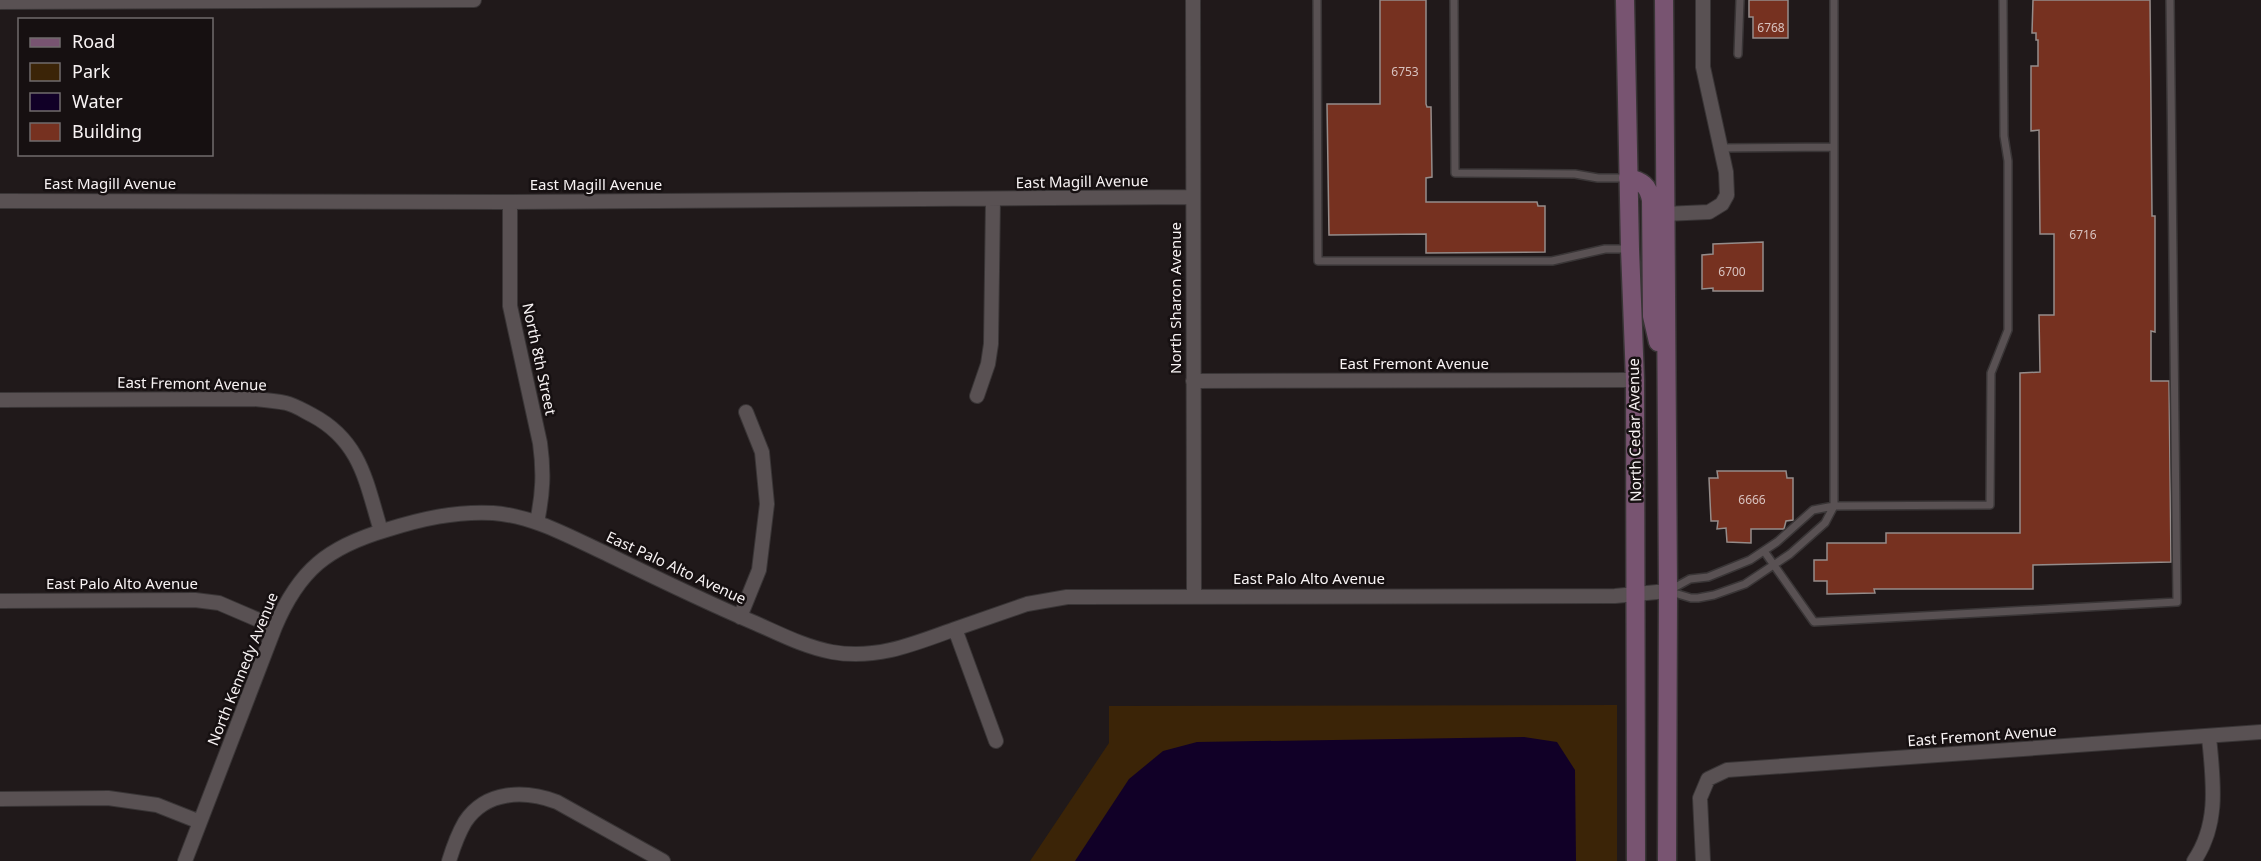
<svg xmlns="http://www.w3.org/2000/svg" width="2261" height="861" viewBox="0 0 2261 861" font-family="'Noto Sans',sans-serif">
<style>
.green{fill:#3b2407}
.water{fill:#110027}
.building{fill:#763120;stroke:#958c8a;stroke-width:1.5}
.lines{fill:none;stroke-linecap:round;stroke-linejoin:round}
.service-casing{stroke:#393536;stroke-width:10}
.minor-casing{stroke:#393536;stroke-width:16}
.secondary-casing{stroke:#393536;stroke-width:21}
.service{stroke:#595153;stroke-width:7}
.minor{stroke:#595153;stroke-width:14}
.secondary{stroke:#785471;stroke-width:18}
.labels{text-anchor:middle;stroke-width:5;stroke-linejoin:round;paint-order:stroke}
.number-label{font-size:12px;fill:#d8c2bf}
.street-label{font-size:15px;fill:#f8f3f4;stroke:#161011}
</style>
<rect width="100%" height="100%" fill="#20191a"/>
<path class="green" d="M1617 705V861H1030L1109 743V706Z"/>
<path class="water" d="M1524 737 1557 742 1575 770 1576 861H1075L1129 779 1163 751 1197 742Z"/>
<path class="building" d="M1380 0H1426V104L1427 107H1431L1432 177 1426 178V202H1537L1538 206H1545V252L1426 253V234L1329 235 1327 104H1380Z
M1749 0H1788V38H1753V17H1749Z
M2033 0H2150L2152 216H2155V332L2151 331V381H2169L2171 562 2033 565V589H1874L1875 593 1827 594V581H1814V560H1827V543H1886V533H2020V373L2040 372 2039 315H2054V234H2040L2039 130 2031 131V66H2038V40H2036V33H2032Z
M1763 242V291H1713V288L1702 289V255L1713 254V244Z
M1717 471H1786L1787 478H1793V520L1786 521 1784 529H1751V543L1727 542 1726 528 1717 529 1718 521H1711L1709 478H1718Z"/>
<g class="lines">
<defs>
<path id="service" d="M1317 0 1318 261H1552L1605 249H1628
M1454 0 1455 173 1575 174 1598 178H1627
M1738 54 1740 0
M1720 148 1834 147
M1764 551 1814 622 2177 602 2170 0
M1670 590 1690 579 1708 577 1750 560 1777 542 1813 510 1834 506 1990 505 1991 373 2008 330V161L2004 136 2003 0
M1671 592 1691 598H1698L1714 595 1745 584 1790 554 1825 523 1834 506V0"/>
<path id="minor" d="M1193 0 1194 596
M0 2 474 0
M0 201 510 202 1193 197
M510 202V306L540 443C544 472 543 493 537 522
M1664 214 1709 212 1722 204 1727 195 1726 172 1703 67V0
M1193 381 1635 380
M977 396 988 364 991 344 993 199
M0 400 254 399C265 400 276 401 286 403 295 405 304 411 312 415 361 441 366 482 381 531
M0 601 195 600 219 603 275 627
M740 617 759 570 767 504 762 452 746 412
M955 629 1027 604 1067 597 1615 596 1668 591
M0 799 108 798 157 805 200 822
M185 861 275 627C299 570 328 547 386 530 421 519 455 511 493 513 534 516 570 537 607 554 656 578 705 602 755 623 780 634 805 647 832 652 876 660 914 644 955 629L996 741
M449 861C453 848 458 834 465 822 486 790 525 790 557 802L663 861
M1703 861 1700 798 1708 779 1727 770 2261 732
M2194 861C2220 823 2213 780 2209 737"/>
<path id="secondary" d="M1625 0 1630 249 1635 380 1636 861
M1664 0 1668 591 1667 861
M1628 178C1642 181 1648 185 1651 200L1652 316 1658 342"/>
</defs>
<use href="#service" class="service-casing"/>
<use href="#minor" class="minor-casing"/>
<use href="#secondary" class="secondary-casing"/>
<use href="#service" class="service"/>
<use href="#minor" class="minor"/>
<use href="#secondary" class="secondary"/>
</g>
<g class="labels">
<g class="number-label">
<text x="1771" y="32">6768</text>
<text x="1405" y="76">6753</text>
<text x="2083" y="239">6716</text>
<text x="1732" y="276">6700</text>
<text x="1752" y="504">6666</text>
</g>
<g class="street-label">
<text transform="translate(1082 182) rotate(-1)" y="5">East Magill Avenue</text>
<text x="110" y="189">East Magill Avenue</text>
<text x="596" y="190">East Magill Avenue</text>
<text transform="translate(1176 298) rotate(-90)" y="5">North Sharon Avenue</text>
<text transform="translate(539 359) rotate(78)" y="5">North 8th Street</text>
<text x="1414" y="369">East Fremont Avenue</text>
<text transform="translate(192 384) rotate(1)" y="5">East Fremont Avenue</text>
<text transform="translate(1635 430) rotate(-91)" y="5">North Cedar Avenue</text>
<text transform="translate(676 568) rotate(25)" y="5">East Palo Alto Avenue</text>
<text x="1309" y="584">East Palo Alto Avenue</text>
<text x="122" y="589">East Palo Alto Avenue</text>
<text transform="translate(243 669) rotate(-68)" y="5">North Kennedy Avenue</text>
<text transform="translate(1982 736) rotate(-4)" y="5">East Fremont Avenue</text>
</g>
</g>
<rect x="18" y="18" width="195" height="138" fill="#161011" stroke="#706b6c" stroke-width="1.5"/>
<rect x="30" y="38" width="30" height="9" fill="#785471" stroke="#706b6c" stroke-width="1.5"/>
<text x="72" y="48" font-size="18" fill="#f8f3f4">Road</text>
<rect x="30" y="63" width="30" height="18" fill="#3b2407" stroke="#706b6c" stroke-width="1.5"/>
<text x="72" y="78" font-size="18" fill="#f8f3f4">Park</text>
<rect x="30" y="93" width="30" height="18" fill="#110027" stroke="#706b6c" stroke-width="1.5"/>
<text x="72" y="108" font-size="18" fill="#f8f3f4">Water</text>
<rect x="30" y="123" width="30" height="18" fill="#763120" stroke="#706b6c" stroke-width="1.5"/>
<text x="72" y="138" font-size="18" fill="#f8f3f4">Building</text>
</svg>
